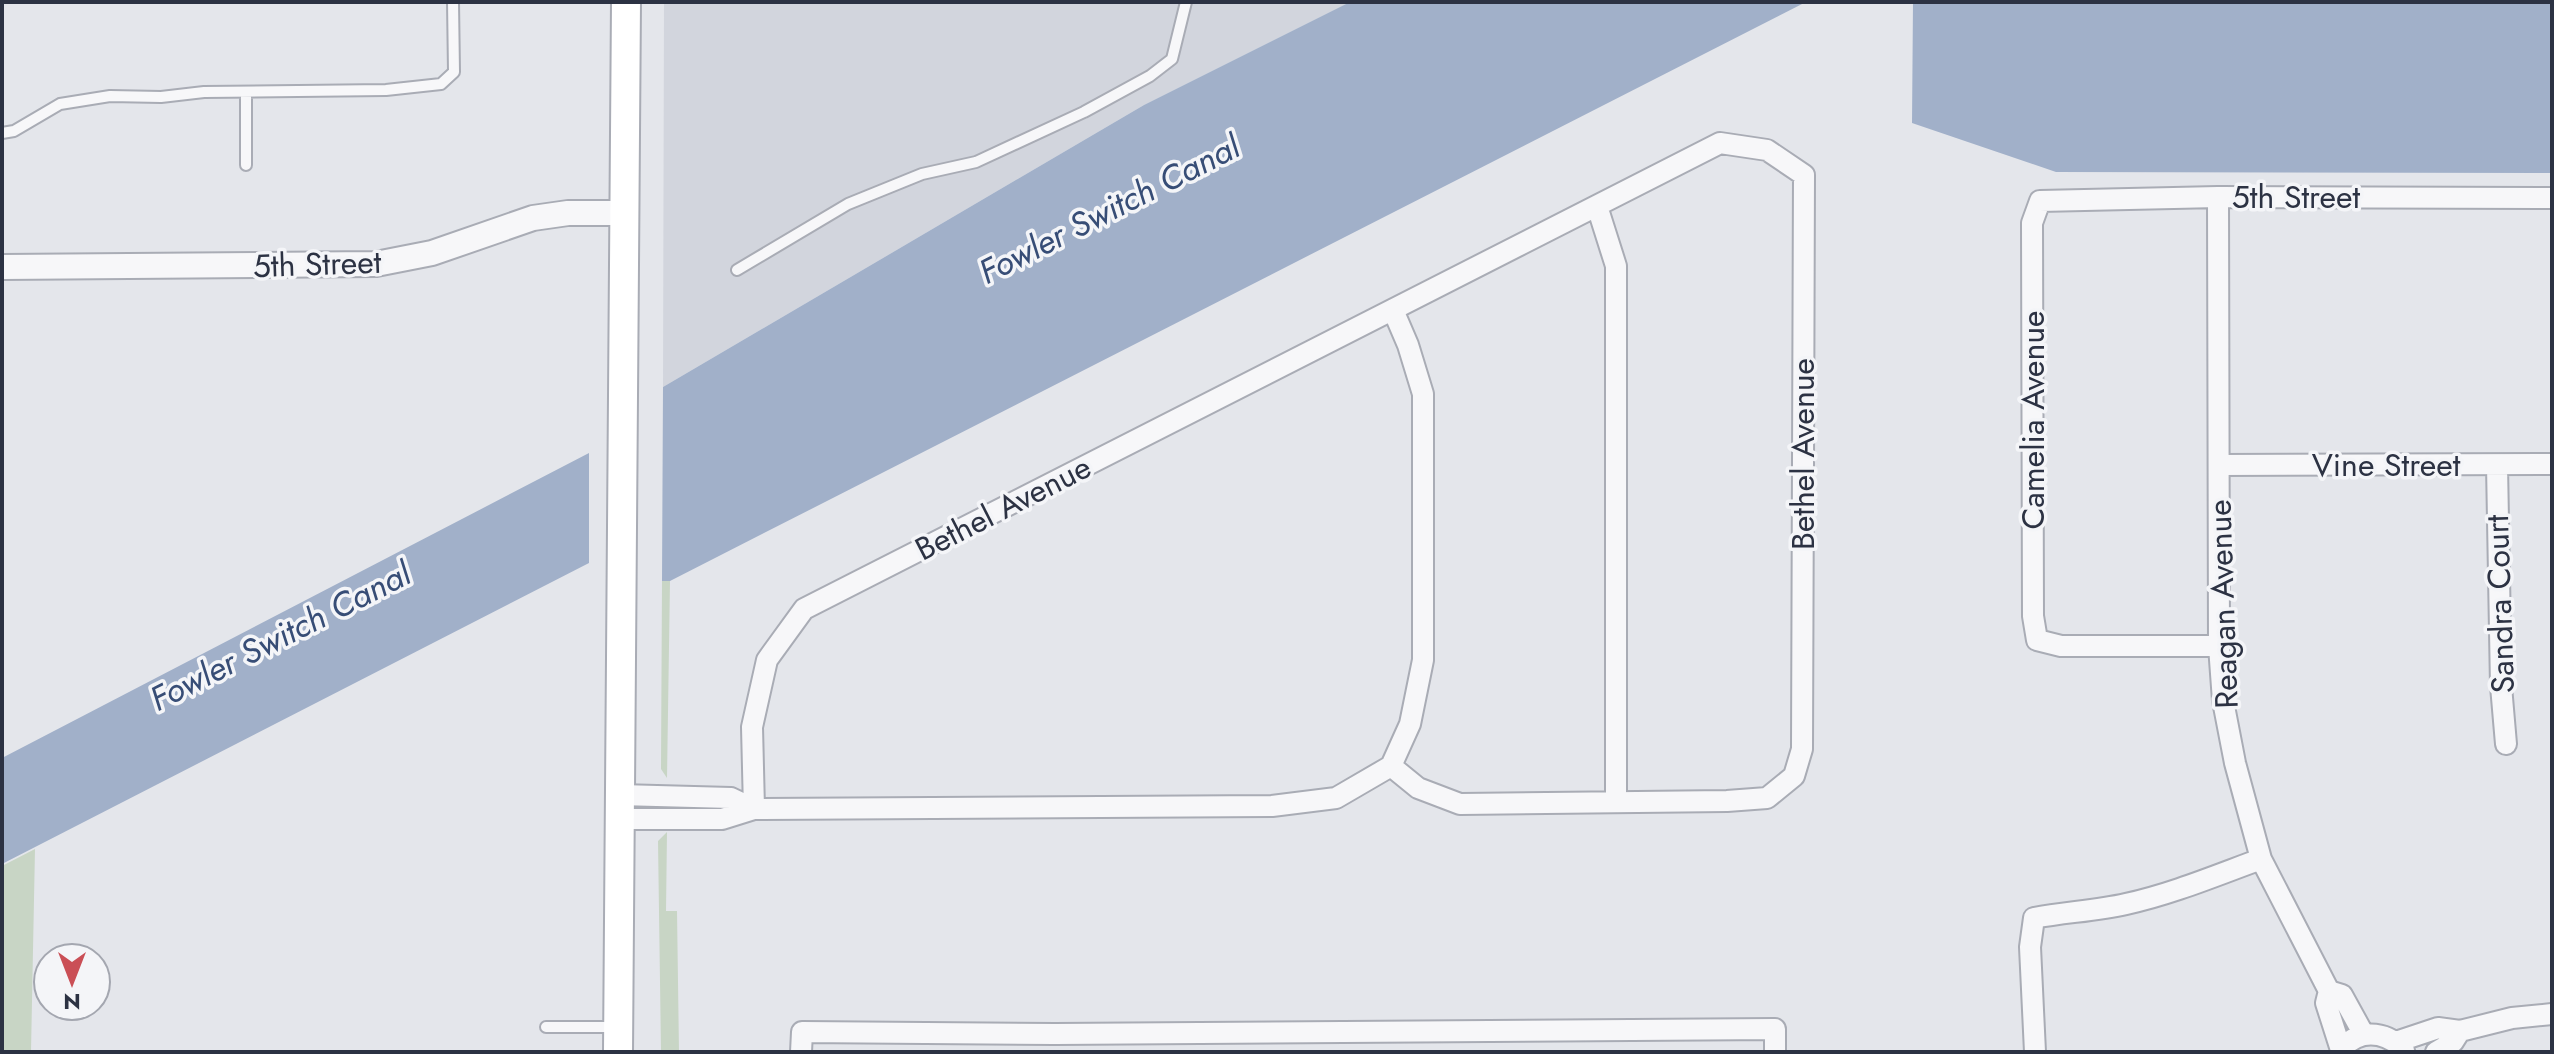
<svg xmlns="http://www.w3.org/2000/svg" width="2554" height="1054" viewBox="0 0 2554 1054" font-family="Jost,sans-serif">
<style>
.built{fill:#d2d5dd}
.green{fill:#c8d5c5}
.water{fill:#a1b0c9}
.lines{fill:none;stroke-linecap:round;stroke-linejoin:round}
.service-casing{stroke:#a9acb5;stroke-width:14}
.minor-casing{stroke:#a9acb5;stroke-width:24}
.tertiary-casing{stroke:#a9acb5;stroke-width:28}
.secondary-casing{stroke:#a9acb5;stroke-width:32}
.service{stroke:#f7f7f9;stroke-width:10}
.minor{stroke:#f7f7f9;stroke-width:20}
.tertiary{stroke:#f7f7f9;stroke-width:24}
.secondary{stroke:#fff;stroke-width:28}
.labels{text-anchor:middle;stroke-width:7;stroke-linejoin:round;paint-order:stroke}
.street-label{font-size:32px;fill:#2c3243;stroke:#f4f5f8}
.water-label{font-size:34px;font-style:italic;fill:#374d76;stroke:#f4f5f8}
</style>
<rect width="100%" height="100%" fill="#e4e6eb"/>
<path class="built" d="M664 2H1350L1144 105 663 387Z"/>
<path class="green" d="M662 581H670L667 778 661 769Z
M667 832 666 911H677L679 1052H661L658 841Z
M35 849 31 1052H2V866Z"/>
<path class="water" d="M1350 2H1806L670 581H662L663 387 1144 105Z
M1913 2H2552V173L2056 172 1912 123Z
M589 453V563L2 864V758Z"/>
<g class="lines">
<defs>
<path id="service" d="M246 92V165
M2 133 14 131 60 104 110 96 161 97 204 92 386 90 441 84 454 72 453 2
M737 270 848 204 922 174 976 162 1084 112 1150 76 1172 59 1186 2
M546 1027H616"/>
<path id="minor" d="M2218 197 2219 646 2223 701 2235 763 2261 859 2329 991 2326 1003 2341 1050
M1597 206 1616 266V802
M2219 465 2552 464
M2497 465 2501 686 2506 744
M2219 646H2061L2037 640 2033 616 2032 223 2040 201 2218 197 2552 198
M620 795 731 798 754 809
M754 809 752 727 767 660 804 609 1720 143 1767 150 1804 175 1802 749 1794 776 1767 798 1727 801 1460 804 1418 788 1391 766
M620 819H722L754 809 1272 806 1336 798 1391 766 1410 724 1423 660V394L1408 345 1393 310
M2329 991 2342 995 2364 1035
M2396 1042 2438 1028 2460 1031 2512 1018 2552 1014
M801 1052 802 1032 1055 1034 1775 1029V1052
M2035 1052 2030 947 2034 918C2065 912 2096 911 2126 904 2172 894 2217 875 2261 859
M2340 1052C2356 1028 2385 1030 2404 1050
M2436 1052 2453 1042 2460 1031"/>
<path id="tertiary" d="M2 267 376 264 432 253 533 218 568 213H625"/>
<path id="secondary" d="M618 1052 626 2"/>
</defs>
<use href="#service" class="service-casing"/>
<use href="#minor" class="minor-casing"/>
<use href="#tertiary" class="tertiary-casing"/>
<use href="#secondary" class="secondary-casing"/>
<use href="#service" class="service"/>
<use href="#minor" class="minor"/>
<use href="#tertiary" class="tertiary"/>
<use href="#secondary" class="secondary"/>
</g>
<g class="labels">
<g class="street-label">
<text x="2296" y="208">5th Street</text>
<text transform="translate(317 264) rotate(-2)" y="11">5th Street</text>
<text transform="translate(2033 420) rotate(-90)" y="11">Camelia Avenue</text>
<text transform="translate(1803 454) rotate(-90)" y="11">Bethel Avenue</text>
<text x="2386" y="476">Vine Street</text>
<text transform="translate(1003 508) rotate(-27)" y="11">Bethel Avenue</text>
<text transform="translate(2223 604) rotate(-92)" y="11">Reagan Avenue</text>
<text transform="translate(2500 604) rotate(-92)" y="11">Sandra Court</text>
</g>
<g class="water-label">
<text transform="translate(1109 209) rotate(-27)" y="12">Fowler Switch Canal</text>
<text transform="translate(280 636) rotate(-27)" y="12">Fowler Switch Canal</text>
</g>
</g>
<rect width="2554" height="1054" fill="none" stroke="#2c3243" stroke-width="8"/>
<g transform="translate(72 982) rotate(180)"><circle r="38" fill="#f4f5f8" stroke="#a4a7b0" stroke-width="2"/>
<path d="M0-6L14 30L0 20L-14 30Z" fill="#ca4f56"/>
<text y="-12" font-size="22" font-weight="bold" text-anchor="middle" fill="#2c3243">N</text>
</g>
</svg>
